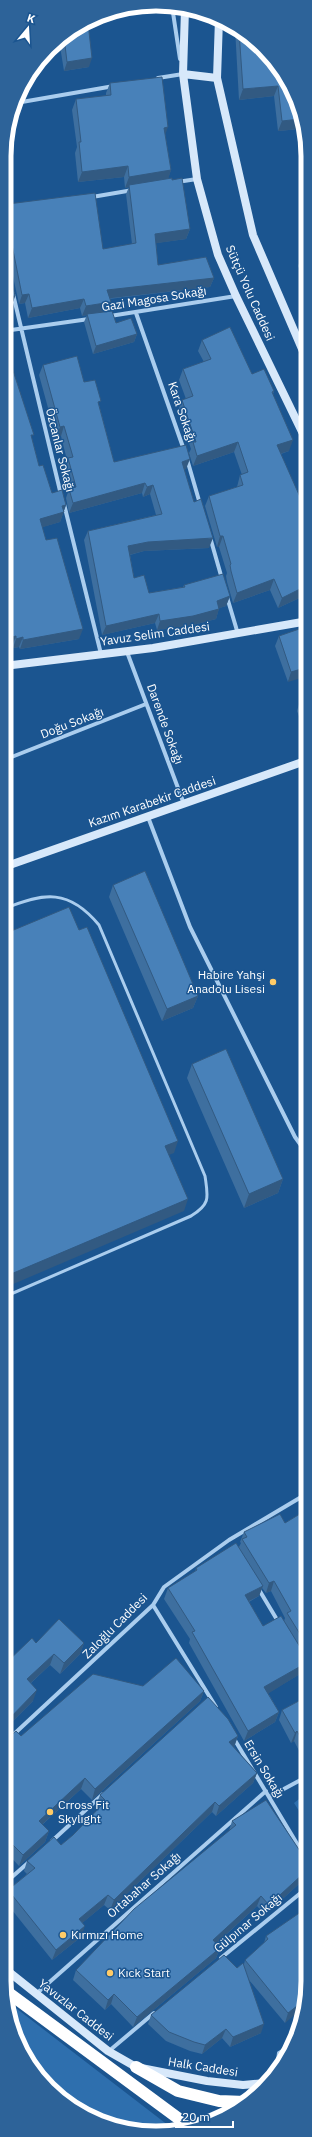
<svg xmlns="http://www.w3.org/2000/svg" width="312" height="2137" viewBox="0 0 312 2137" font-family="'IBM Plex Sans',sans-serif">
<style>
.green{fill:#2e6fae}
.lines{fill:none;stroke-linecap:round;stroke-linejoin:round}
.lane{stroke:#aacdee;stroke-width:3}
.street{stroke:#aacdee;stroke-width:4}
.secondary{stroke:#d7e8fa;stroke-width:8}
.highway{stroke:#fff;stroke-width:12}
.wall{fill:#3e6f9f;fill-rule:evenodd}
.shaded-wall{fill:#325a82}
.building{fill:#4881b9;stroke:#325a82}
.poi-dot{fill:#ffcb67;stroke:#1b5590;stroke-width:1.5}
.labels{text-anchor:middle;stroke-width:3;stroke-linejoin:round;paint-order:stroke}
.street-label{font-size:12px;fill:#fff;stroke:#1b5590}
.poi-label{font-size:12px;fill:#fff;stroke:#1b5590;text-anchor:start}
.rim{fill:none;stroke:#fff;stroke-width:5}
</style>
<rect width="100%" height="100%" fill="#1b5590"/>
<path class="green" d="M308 1792V1825L294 1803Z
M8 2002 173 2129 146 2133 89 2117 48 2088 15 2039Z"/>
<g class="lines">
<path class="lane" d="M4 1297 191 1216C211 1204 208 1197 205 1176L99 925C69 889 45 892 4 909"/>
<path class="street" d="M172 6 180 59
M158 78 183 74
M16 103 114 86
M177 182 197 179
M92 197 133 190
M13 294 61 495
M136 313 184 450
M110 316 236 296
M4 331 89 319
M187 459 200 504
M64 504 101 654
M210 537 222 579
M227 597 238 634
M127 652 184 804
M4 760 146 704
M148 817 190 927 295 1137 308 1155
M258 1588 279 1623
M153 1605 216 1707
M304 1663 308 1670
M13 1735 153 1605 164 1587 229 1540 308 1493
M233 1737 308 1862
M269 1797 308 1776
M52 1841 103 1794
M4 1884 29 1862
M221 1958 308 1887
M36 1994 266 1791
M109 2051 154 2013
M277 2068 279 2053 293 2045"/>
<path class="secondary" d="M185 9 183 74 197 179 218 255 236 296 308 444
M219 19 217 78 253 235 308 363
M183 74 217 78
M4 666 153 648 308 621
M4 867 308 760
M4 1968 108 2051 136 2067 207 2081 243 2085 266 2083"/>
<path class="highway" d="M6 1991 190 2127
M136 2067 178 2091 219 2101 245 2102"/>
</g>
<path class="wall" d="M88 23 89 67 64 71 59 40Z
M235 28 264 49 292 89 307 142H302L300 129 278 131 274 96 239 100Z
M110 83 165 134 171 170 168 178 172 180 190 229 186 239 156 243 158 265 214 278 210 287 109 299 107 311 116 323 137 334 134 342 93 354 84 322 87 315 82 316 80 308 28 318 25 303 19 304 7 249 5 248 15 296 12 305 4 306V218H5V214L8 204 103 249 132 244 126 194 129 187 125 188 124 177 78 182 75 153 77 147 72 110 76 99 106 96V93Z
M308 253V288L298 266 302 255Z
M202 340 252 374 274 391 273 394 289 451 281 454 306 568 308 571V594L278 608 270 590 233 603 227 582 226 576 227 573 219 547H217L205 506 209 496 237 487 240 475H242L234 452 193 466 189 453 191 449 178 411 182 400 186 399 179 380 183 369 204 362 198 351Z
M4 352 32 439 39 466 52 493 66 505 60 522 42 527 46 540 79 639 20 649 19 647 13 648 12 646 4 648Z
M43 365 84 382 99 405 114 462 186 469H184L194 502 209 548 144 551 130 555 134 578 149 593 183 587 184 585 230 596 226 606 219 608 216 619 189 626 157 630 155 623 102 635 84 540 88 531 156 515 150 494 143 497 142 493 69 513 66 498 69 489 70 488 65 468 67 460 61 436 56 437 39 375Z
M279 636H305L288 682 275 646Z
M308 698V740L297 711 300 701Z
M308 834V850L304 840 305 835Z
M113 885 198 996 193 1008 162 1021 109 897Z
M192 1064 283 1179 278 1193 244 1208 187 1078Z
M308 1509V1663L305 1671 268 1693 279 1712 275 1722 244 1741 189 1643 190 1639 164 1599 168 1588 195 1572 196 1568 239 1547 241 1543 240 1542 244 1532 285 1523ZM262 1588 266 1593 271 1591 285 1618 284 1621 263 1626 249 1602 259 1596Z
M36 1643H84L80 1654 60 1674 50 1665 31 1683 33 1701 10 1724 7 1736H21L143 1686 204 1691 200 1701 92 1800 81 1789 42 1825 49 1831 45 1842 19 1866 6 1852 4 1665Z
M308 1696V1768L294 1741 291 1743 279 1720 282 1710Z
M238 1736 234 1747 257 1773 253 1783 216 1816 212 1812 110 1910 104 1905 82 1923 81 1937 52 1960 4 1900 8 1890 27 1874 24 1871 27 1861 61 1845 73 1835 99 1808 96 1805 100 1795Z
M232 1821 308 1863V1868L305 1875 300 1883 265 1915 257 1906 216 1944 220 1948 216 1958 133 2027 111 2004 105 2010 73 1980 76 1970 229 1831Z
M266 1936 308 1991 285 2023 249 1980 261 2033 230 2047 222 2038 202 2054 190 2051 166 2041 148 2024 151 2015 244 1964 245 1960 264 1943Z"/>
<path class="shaded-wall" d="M92 58 89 67 64 71 67 62Z
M278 86 274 96 239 100 243 89Z
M300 119 302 124 300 129 278 131 282 121Z
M168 127 164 138V128Z
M305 135 307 142H302Z
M128 166 124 177 78 182 82 172Z
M171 170 168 180 129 185V187L125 188 129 177Z
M190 229 186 239 151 244 155 234Z
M214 278 210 287 103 299 107 290Z
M29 294 25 303 19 304 22 295Z
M15 296 12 305 4 306V297Z
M84 299 80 308 28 318 32 308Z
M111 302 107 312 82 316 86 306Z
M137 334 134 342 93 354 96 346Z
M64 426 61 436 56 437 60 427Z
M293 440 289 451 273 456 277 445Z
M238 442 234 452 193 466 197 456Z
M190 459 186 469 179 471 182 462Z
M145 483 142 493 69 513 73 503Z
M153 485 150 494 143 497 147 487Z
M66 505 60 522 37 529 40 519 62 506Z
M220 536H223L219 547H217Z
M213 538 209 548 144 551 125 556 128 546 148 542Z
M308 558V568L299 571 303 560Z
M274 579 270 590 233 603 237 593Z
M308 585V594L278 608 282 598Z
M230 596 226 606 214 610 217 601Z
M219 609 216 619 189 626 157 630 160 621Z
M159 614 155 623 102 635 106 626Z
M83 629 79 639 20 649 23 640Z
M16 636 12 646 4 648V639Z
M23 637 19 647 13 648 16 639Z
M308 667V676L288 682 291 672Z
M198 996 193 1008 162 1021 167 1009Z
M178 1141 174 1153 161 1158 165 1146Z
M283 1179 278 1193 244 1208 249 1194Z
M188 1199 184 1211 4 1288V1277Z
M274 1581 271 1591 266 1593 269 1583Z
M263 1586 259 1596 241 1605 245 1595Z
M84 1643 80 1654 60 1674 64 1663Z
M54 1654 50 1665 23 1690 27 1679Z
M308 1662 305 1671 261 1698 264 1687Z
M37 1690 33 1701 4 1730 7 1721Z
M204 1691 200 1701 92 1800 95 1789Z
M279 1712 275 1722 244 1741 248 1731Z
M11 1726 8 1736 4 1740 5 1732Z
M297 1731 294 1741 291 1743 295 1733Z
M238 1736 234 1747 225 1752 229 1742Z
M257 1773 253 1783 216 1816 219 1806Z
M85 1778 81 1789 35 1831 39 1821Z
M215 1802 212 1812 110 1910 114 1900Z
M49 1831 45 1842 19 1866 23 1855Z
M10 1842 6 1852 4 1855V1848Z
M308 1867 305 1875 300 1883 265 1915 269 1905Z
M108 1895 104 1905 75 1929 79 1919Z
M261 1896 257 1906 209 1950 213 1940Z
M85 1926 81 1937 52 1960 56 1950Z
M220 1948 216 1958 133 2027 137 2017Z
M114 1994 111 2004 105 2010 108 2000Z
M306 1999 303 2008 285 2023 288 2013Z
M264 2024 261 2033 230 2047 233 2037Z
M226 2029 222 2038 202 2054 205 2045Z"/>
<path class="building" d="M88 23 92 58 67 62 64 37Z
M239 31 264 49 292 89 300 119 282 121 278 86 243 89Z
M162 77 168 127 164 128 171 170 129 177 128 166 82 172 79 142H81L76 99 111 95 110 83Z
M172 178V180L182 178 190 229 155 234 158 265 206 257 214 278 107 290 111 302 86 306 84 299 32 308 29 294 22 295 11 240 6 237 4 241V218L10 217 8 204 95 193 103 249 136 243 129 185Z
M4 243 15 296 4 297Z
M308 253V269L302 255Z
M112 311 116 323 131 318 137 334 96 346 87 314Z
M230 327 252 374 264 369 274 391 272 392 293 440 277 445 308 515V558L303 560 308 571V585L282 598 274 579 237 593 231 571 230 565 231 564 223 536H220L209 496 243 485 240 475 248 472 238 442 197 456 193 442H196L182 400 193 396 183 369 211 359 202 340Z
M4 352H7L34 435H31L39 466 43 465 52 493 62 490 66 505 62 506 64 512 40 519 46 540 57 538 83 629 23 640V637L16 639V636L4 639Z
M77 356 84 382 95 380 101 401 98 402 114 462 186 445 190 459 182 462 194 502 201 499 213 538 148 542 128 546 134 578 144 575 149 593 185 587 184 585 223 574 230 596 217 601 219 609 193 616 160 621 159 614 106 626 88 531 162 514 153 485 147 487 145 483 73 503 69 489 76 487 68 458 73 457 64 426 60 427 43 365Z
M302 628 305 636H308V667L291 672 279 636Z
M308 698V720L300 701Z
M308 834V841L305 835Z
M145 871 198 996 167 1009 113 885Z
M69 907 79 930 87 927 178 1141 165 1146 188 1199 4 1277V934Z
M226 1049 283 1179 249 1194 192 1064Z
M308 1509V1647L287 1613 291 1611 274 1581 269 1583 242 1539 247 1537 244 1532 280 1514 285 1523Z
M236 1543 263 1586 245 1595 263 1626 281 1616 308 1660V1662L264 1687 279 1712 248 1731 192 1632 195 1631 168 1588 197 1570 196 1568Z
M59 1619 84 1643 64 1663 54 1654 27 1679 37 1690 7 1721 11 1726 5 1732 6 1737 10 1736 16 1731 21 1736 93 1674 143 1686 176 1658 204 1691 95 1789 85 1778 39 1821 49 1831 23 1855 10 1842 4 1848V1665L32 1638 36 1643Z
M308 1696V1751L297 1731 295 1733 282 1710Z
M208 1697 228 1719 238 1736 229 1742 257 1773 219 1806 215 1802 114 1900 108 1895 79 1919 85 1926 56 1950 8 1890 35 1868 27 1861 54 1837 61 1845 73 1835 102 1805 105 1800 100 1795Z
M266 1800 308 1863V1867L304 1873 269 1905 261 1896 213 1940 220 1948 137 2017 114 1994 108 2000 76 1970 134 1909 236 1825 232 1821Z
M308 1907V1991L306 1999 288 2013 245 1960 268 1939 266 1936Z
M224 1955 237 1968 243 1963 264 2024 233 2037 226 2029 205 2045 194 2042 169 2032 151 2015Z"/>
<g class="poi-dot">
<circle cx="273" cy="982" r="4"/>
<circle cx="50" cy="1812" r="4"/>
<circle cx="63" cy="1935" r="4"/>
<circle cx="110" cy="1973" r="4"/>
</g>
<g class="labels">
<g class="street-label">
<text transform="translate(250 293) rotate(66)" y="4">Sütçü Yolu Caddesi</text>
<text transform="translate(154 299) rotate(-9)" y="4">Gazi Magosa Sokağı</text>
<text transform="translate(182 412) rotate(71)" y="4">Kara Sokağı</text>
<text transform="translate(60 450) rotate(76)" y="4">Özcanlar Sokağı</text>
<text transform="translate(155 634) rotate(-8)" y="4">Yavuz Selim Caddesi</text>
<text transform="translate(72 723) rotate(-21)" y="4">Doğu Sokağı</text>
<text transform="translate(165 724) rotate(70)" y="4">Darende Sokağı</text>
<text transform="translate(152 802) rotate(-19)" y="4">Kazım Karabekir Caddesi</text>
<text transform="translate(115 1626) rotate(-45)" y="4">Zaloğlu Caddesi</text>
<text transform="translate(264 1769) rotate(59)" y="4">Ersin Sokağı</text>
<text transform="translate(144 1885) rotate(-41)" y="4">Ortabahar Sokağı</text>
<text transform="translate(248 1923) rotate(-40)" y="4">Gülpınar Sokağı</text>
<text transform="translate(76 2010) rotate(38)" y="4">Yavuzlar Caddesi</text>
<text transform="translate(203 2067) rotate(9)" y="4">Halk Caddesi</text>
</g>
<g class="poi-label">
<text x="265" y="979" text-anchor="end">Habire Yahşi<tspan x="265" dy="14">Anadolu Lisesi</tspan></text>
<text x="58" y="1809">Crross Fit<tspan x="58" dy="14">Skylıght</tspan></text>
<text x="71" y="1939">Kırmızı Home</text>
<text x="118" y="1977">Kıck Start</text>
</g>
</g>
<path d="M0 0H312V2137H0ZM156 11H156A145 145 0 0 1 301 156V1981A145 145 0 0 1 156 2126H156A145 145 0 0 1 11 1981V156A145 145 0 0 1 156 11Z" fill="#2d6399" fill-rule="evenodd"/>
<path class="rim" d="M156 11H156A145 145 0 0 1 301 156V1981A145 145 0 0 1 156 2126H156A145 145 0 0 1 11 1981V156A145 145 0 0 1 156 11Z"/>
<g transform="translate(28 28) rotate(18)" stroke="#1b5590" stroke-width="3" paint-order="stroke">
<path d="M0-3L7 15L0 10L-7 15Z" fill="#ffffff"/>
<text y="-6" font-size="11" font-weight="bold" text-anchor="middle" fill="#ffffff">K</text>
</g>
<path d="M176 2121v6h57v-6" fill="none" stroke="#ffffff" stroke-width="2"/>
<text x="182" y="2121" font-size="12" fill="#ffffff" stroke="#1b5590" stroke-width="3" paint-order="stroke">20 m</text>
</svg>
